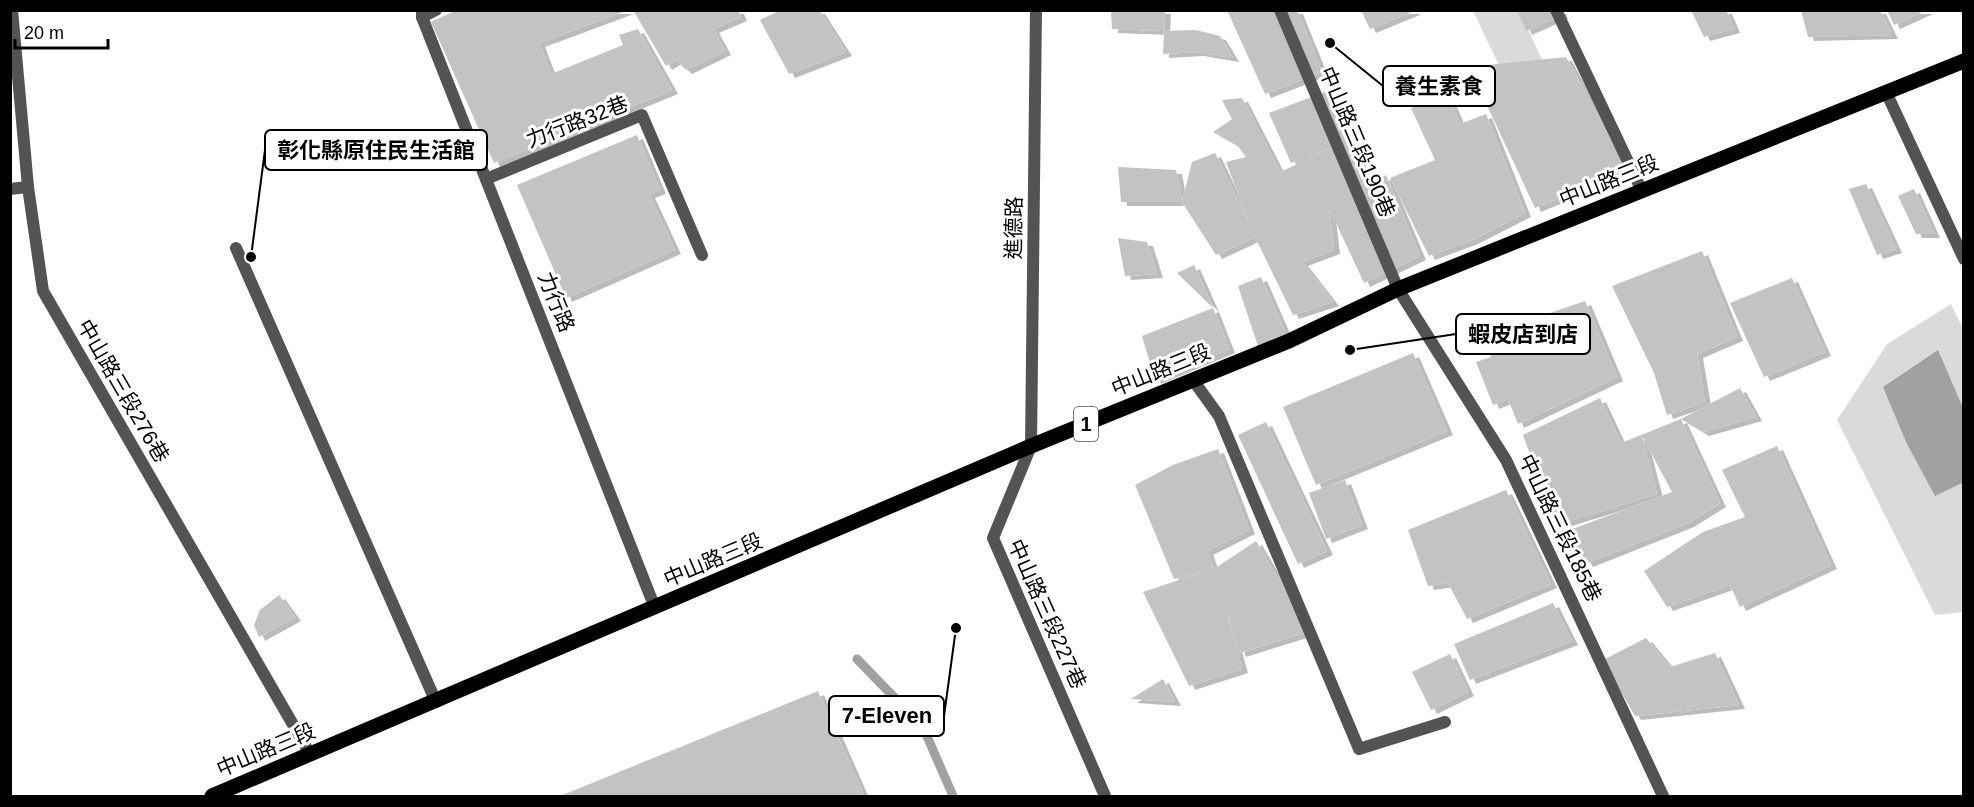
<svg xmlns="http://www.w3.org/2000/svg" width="1974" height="807" viewBox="0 0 1974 807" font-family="Helvetica,'Noto Sans TC',sans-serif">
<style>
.green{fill:#dadada}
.water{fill:#a1a1a1}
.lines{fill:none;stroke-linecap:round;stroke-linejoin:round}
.stream{stroke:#a1a1a1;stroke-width:9}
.building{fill:#c3c3c3;filter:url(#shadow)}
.service{stroke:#535353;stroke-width:12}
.minor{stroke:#535353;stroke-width:12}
.primary{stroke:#000;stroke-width:15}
.labels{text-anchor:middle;stroke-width:6;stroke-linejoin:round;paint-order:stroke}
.shield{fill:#fff;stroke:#4c4c4c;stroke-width:1.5}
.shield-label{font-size:20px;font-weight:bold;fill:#000}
.street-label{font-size:21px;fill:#000;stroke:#fff}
.leader{fill:none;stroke:#000;stroke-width:2}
.callout-dot{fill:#000;stroke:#fff;stroke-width:2}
.callout{fill:#fff;stroke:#000;stroke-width:2}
.callout-label{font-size:22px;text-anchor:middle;font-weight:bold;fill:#000}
</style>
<defs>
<filter id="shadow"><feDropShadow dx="6" dy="4" stdDeviation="0" flood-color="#0004"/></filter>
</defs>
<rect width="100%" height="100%" fill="#fff"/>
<path class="green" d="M1473 11H1519L1595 169 1557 187Z
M1951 304 1964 331 1963 612 1935 615 1837 420 1887 344Z"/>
<path class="water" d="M1938 350 1963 408 1964 482 1935 496 1907 444 1883 387Z"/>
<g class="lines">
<path class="stream" d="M857 659 923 727 953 796"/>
</g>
<path class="building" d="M457 10H628L539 43 551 74 623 45 619 35 638 29 672 90 494 163 431 22Z
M633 10H738L741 17 713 29 725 51 686 70 676 60 666 66Z
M781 10H819L846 52 789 74 760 20Z
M1111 10H1165L1164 31 1112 29Z
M1227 10H1297L1322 72 1265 94Z
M1361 10H1414V11L1370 29Z
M1517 10H1560L1562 15 1526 31Z
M1691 10H1726L1734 29 1704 37Z
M1801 10H1880L1892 35 1808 37Z
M1887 10H1927L1894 25Z
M1196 30 1220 36 1233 58 1198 52 1163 54 1164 31Z
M1566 57 1627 170 1535 208 1469 67Z
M1330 90 1349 140 1371 184 1386 175 1420 256 1364 283 1329 208 1334 250 1302 262 1333 302 1293 315 1255 237 1216 255 1182 202 1192 162 1215 153 1251 228 1226 162 1246 157 1237 145 1213 132 1232 119 1222 100 1242 98 1280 172 1341 144 1291 163 1269 113Z
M1448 96 1460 124 1486 114 1525 213 1472 240 1429 256 1390 178 1435 160 1411 108Z
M637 135 660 190 649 194 675 250 566 298 517 185Z
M1118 167 1176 170 1182 202H1121Z
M1866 184 1896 249 1877 255 1849 189Z
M1914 189 1934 234H1916L1898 196Z
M1118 238 1147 242 1157 274 1125 276Z
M1702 251 1737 337 1697 354 1705 402 1667 415 1654 373 1612 286Z
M1194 265 1213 308 1177 273Z
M1261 277 1289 341 1260 352 1238 286Z
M1792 278 1825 352 1764 377 1730 303Z
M1585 301 1617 377 1518 424 1508 399 1493 405 1476 362 1491 357 1484 338 1509 332 1526 323 1533 338 1551 332 1544 315Z
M1213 308 1229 349 1155 380 1142 336Z
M1413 353 1447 431 1316 485 1283 407Z
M1740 388 1756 417 1703 432 1681 419Z
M1600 398 1621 443 1681 419 1720 503 1688 523 1587 563 1567 531 1672 492 1642 436 1657 494 1556 525 1523 435Z
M1266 422 1327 551 1298 564 1238 435Z
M1777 446 1831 565 1740 607 1730 585 1667 607 1644 571 1703 532 1745 517 1722 470Z
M1218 449 1249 530 1207 551 1214 569 1256 541 1296 609 1304 633 1240 653 1224 604 1242 669 1189 686 1143 592 1206 571 1174 579 1135 485 1173 465Z
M1345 480 1362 525 1326 539 1309 493Z
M1506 490 1551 584 1467 619 1448 583 1428 586 1408 530Z
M279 595 295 617 259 637 254 625 260 610Z
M1553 603 1572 641 1470 680 1454 644Z
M1646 638 1670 667 1715 653 1739 705 1635 716 1603 660Z
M1450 654 1468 692 1431 710 1412 672Z
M1163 679 1175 702 1131 699Z
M818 691 864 796H560Z"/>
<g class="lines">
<path class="service" d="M12 10 28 187 43 291 310 754
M1280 10 1398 289 1506 460 1663 796
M1556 10 1642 191
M422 17 436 10
M486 179 642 115 702 255
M236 248 436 702
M1193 380 1219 416 1359 749 1445 722
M1031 446 993 538 1105 796"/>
<path class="minor" d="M422 10V17L655 608
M1886 92 1964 259
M10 189 28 187
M1031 446 1036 10"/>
<path class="primary" d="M212 796 1031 446 1289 341 1398 289 1964 61"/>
</g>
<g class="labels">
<rect class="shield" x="1074" y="407" width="24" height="34" rx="4.5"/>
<g class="shield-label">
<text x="1086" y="431">1</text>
</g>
<g class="street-label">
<text transform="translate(577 122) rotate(-21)" y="7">力行路32巷</text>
<text transform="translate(1357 142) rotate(67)" y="7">中山路三段190巷</text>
<text transform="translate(1609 181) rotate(-22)" y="7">中山路三段</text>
<text transform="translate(1014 228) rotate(-89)" y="7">進德路</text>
<text transform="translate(556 302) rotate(68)" y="7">力行路</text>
<text transform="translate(1161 370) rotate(-22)" y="7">中山路三段</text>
<text transform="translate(123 391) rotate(60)" y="7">中山路三段276巷</text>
<text transform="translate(1560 528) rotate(64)" y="7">中山路三段185巷</text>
<text transform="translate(713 560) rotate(-23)" y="7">中山路三段</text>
<text transform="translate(1047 614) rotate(66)" y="7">中山路三段227巷</text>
<text transform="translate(266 750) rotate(-23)" y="7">中山路三段</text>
</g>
</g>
<path class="leader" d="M1330 43L1383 86M251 257L265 150M1350 350L1456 334M956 628L944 716"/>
<g class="callout-dot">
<circle cx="1330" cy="43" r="6"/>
<circle cx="251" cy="257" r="6"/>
<circle cx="1350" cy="350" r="6"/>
<circle cx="956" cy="628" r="6"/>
</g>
<g class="callout">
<rect x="1383" y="66" width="112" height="40" rx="6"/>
<rect x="265" y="130" width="222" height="40" rx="6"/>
<rect x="1456" y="314" width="134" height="40" rx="6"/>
<rect x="829" y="696" width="115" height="40" rx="6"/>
</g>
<g class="callout-label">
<text x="1439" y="94">養生素食</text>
<text x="376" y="158">彰化縣原住民生活館</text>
<text x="1523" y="342">蝦皮店到店</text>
<text x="887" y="723">7-Eleven</text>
</g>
<rect width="1974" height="807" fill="none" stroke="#000000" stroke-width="24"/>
<path d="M15 39v9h93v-9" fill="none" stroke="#000000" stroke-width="3"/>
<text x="24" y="39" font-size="18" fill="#000000" stroke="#ffffff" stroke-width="4.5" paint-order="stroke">20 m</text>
</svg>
